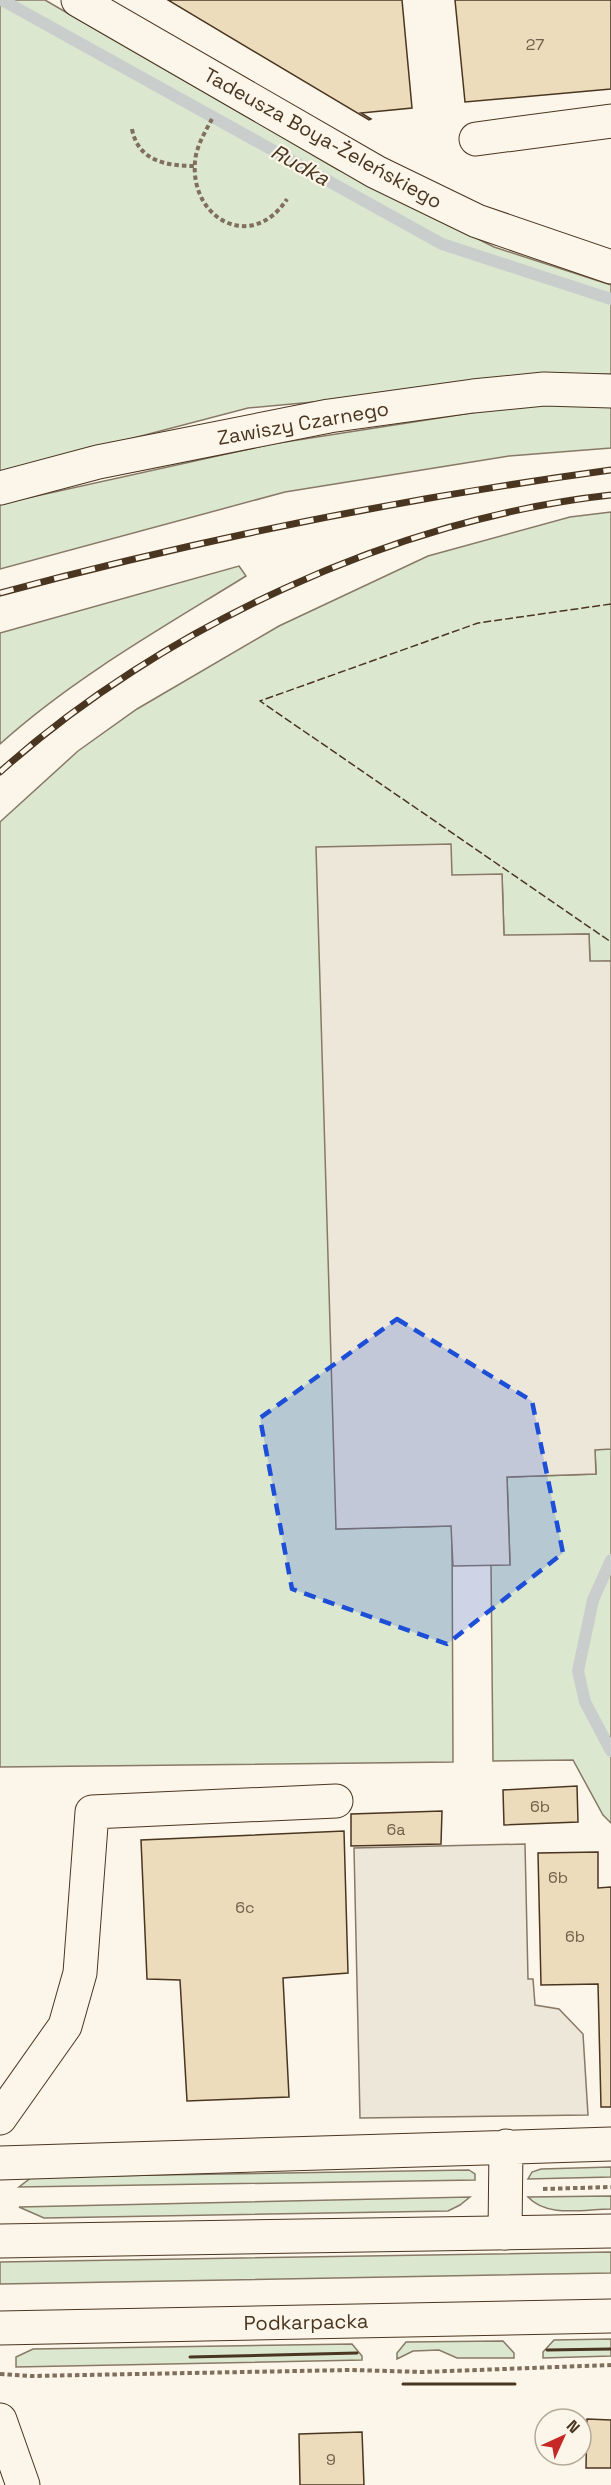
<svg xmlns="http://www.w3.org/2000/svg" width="611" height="2485" viewBox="0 0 611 2485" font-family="'Space Grotesk',sans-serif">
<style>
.green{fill:#dce7d0;stroke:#887966;stroke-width:1.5}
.parking{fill:#ede7d9;stroke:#887966;stroke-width:1.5}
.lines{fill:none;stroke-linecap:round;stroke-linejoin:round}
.stream{stroke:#c9cecd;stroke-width:12}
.building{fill:#ecdcbc;stroke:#4a3520;stroke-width:1.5}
.minor-casing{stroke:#4a3520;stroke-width:35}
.major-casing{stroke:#4a3520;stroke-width:35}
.path{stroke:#7f6f5c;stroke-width:4;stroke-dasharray:4.5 3;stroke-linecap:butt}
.minor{stroke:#fbf6e9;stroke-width:33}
.major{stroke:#fbf6e9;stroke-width:33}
.rail-casing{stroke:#4a3520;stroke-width:7}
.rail{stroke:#fbf6e9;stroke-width:4.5;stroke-dasharray:14;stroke-linecap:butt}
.fence{stroke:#4a3520;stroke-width:1.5;stroke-dasharray:8 3;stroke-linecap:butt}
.wall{stroke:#4a3520;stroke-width:3}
.marked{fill:#1d4ed8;fill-opacity:0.2;stroke:#1d4ed8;stroke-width:4.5;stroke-dasharray:12 8;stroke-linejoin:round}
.labels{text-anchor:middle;stroke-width:4.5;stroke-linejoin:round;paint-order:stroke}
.number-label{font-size:16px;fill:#725f47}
.street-label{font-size:20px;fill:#4a3520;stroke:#fbf6e9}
.water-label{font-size:21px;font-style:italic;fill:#4a3520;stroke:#fbf6e9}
</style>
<rect width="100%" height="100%" fill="#fbf6e9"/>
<path class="green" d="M0 0H45L337 169 494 247 611 285V374L541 375 357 398 248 408 0 473Z
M549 401 611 404V448L509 456 285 492 0 569V504L272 444Z
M611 512V961L590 962 589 934 504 936 502 874 336 1529 452 1526 453 1762 0 1767V822L78 751 137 709 279 626 428 556 570 517Z
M239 566 246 576C162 628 73 678 0 744V633Z
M595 1449H611V1823L603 1815 573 1760 493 1761 491 1565 510 1564 507 1477 596 1474Z
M611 2167V2177L528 2179 532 2172 541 2169Z
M469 2170 475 2174V2180L19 2187 32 2177Z
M611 2196V2209C584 2209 547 2218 528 2197Z
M470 2197 460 2205 448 2211 44 2218 19 2207Z
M611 2252V2273L0 2284V2262Z
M611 2339V2356L543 2358V2352L554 2340Z
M503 2341 514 2353V2358H457L439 2350 413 2351 397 2359V2353L406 2342Z
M352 2344 362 2356V2360L16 2367V2357L33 2349Z"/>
<path class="parking" d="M451 844 452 875 502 874 504 935 589 934 590 961H611V1449L595 1450 596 1474 507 1477 510 1565 453 1566 451 1526 336 1529 316 847Z
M525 1844 528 1979H533L535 2005 559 2009 583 2034 588 2115 360 2118 354 1848Z"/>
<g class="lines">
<path class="stream" d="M2 0 442 244 611 299
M611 1560 593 1600 578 1671 585 1702 611 1751"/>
</g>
<path class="building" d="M168 0H402L412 108 361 113 371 119 369 120Z
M455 0H611V89L465 102Z
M577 1786 578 1822 504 1825 503 1790Z
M442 1811 441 1844 351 1846V1814Z
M344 1831 348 1973 283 1978 289 2097 187 2101 180 1980 147 1979 141 1840Z
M598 1852V1888L611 1887V2107H601L598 1984 541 1985 538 1853Z
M587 2419 611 2420V2468H586Z
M362 2432 364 2485H300L299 2434Z"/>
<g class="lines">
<defs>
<path id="minor" d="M78 0 376 172 477 221 611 267
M476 139 611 121
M0 488 98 462 329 416 473 396 544 389 611 391
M0 2118 65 2026 80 1973 92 1812 336 1801
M0 2163 611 2144
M505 2233 506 2146
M0 2420 23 2485"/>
<path id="major" d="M0 2241 611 2231
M0 2328 611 2316"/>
</defs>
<use href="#minor" class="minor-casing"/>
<use href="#major" class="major-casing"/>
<path class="path" d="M212 119C205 132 196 147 195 162 190 219 252 253 287 199
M132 129C138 161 166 166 195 166
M543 2189 611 2187
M0 2374 31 2376 351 2370 423 2372 611 2365"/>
<use href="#minor" class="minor"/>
<use href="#major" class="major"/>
<defs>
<path id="rail" d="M0 593C201 539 405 498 611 470
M0 772C160 628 397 518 611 495"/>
</defs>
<use href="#rail" class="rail-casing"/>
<use href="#rail" class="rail"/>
<path class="fence" d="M611 604 478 623 260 701 611 942"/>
<path class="wall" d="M547 2350 611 2349
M190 2357 357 2353
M403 2384H515"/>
</g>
<path class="marked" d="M397 1319 532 1401 563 1553 447 1644 292 1589 260 1418Z"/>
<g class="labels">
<g class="number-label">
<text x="535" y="50">27</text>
<text x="540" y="1812">6b</text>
<text x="396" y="1835">6a</text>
<text x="558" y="1883">6b</text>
<text x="245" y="1913">6c</text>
<text x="575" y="1942">6b</text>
<text x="331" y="2465">9</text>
</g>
<g class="street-label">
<text transform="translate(323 138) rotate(29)" y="7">Tadeusza Boya-Żeleńskiego</text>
<text transform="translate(303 423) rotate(-10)" y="7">Zawiszy Czarnego</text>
<text transform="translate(306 2322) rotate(-1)" y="7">Podkarpacka</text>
</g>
<g class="water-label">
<text transform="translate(300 165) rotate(29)" y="7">Rudka</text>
</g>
</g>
<g transform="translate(563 2437) rotate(45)"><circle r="28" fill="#fbf6e9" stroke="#b4a999" stroke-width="1.5"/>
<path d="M0-4.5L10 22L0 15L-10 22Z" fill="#c62828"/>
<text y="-9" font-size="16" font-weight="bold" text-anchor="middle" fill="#4a3520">N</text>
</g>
</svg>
